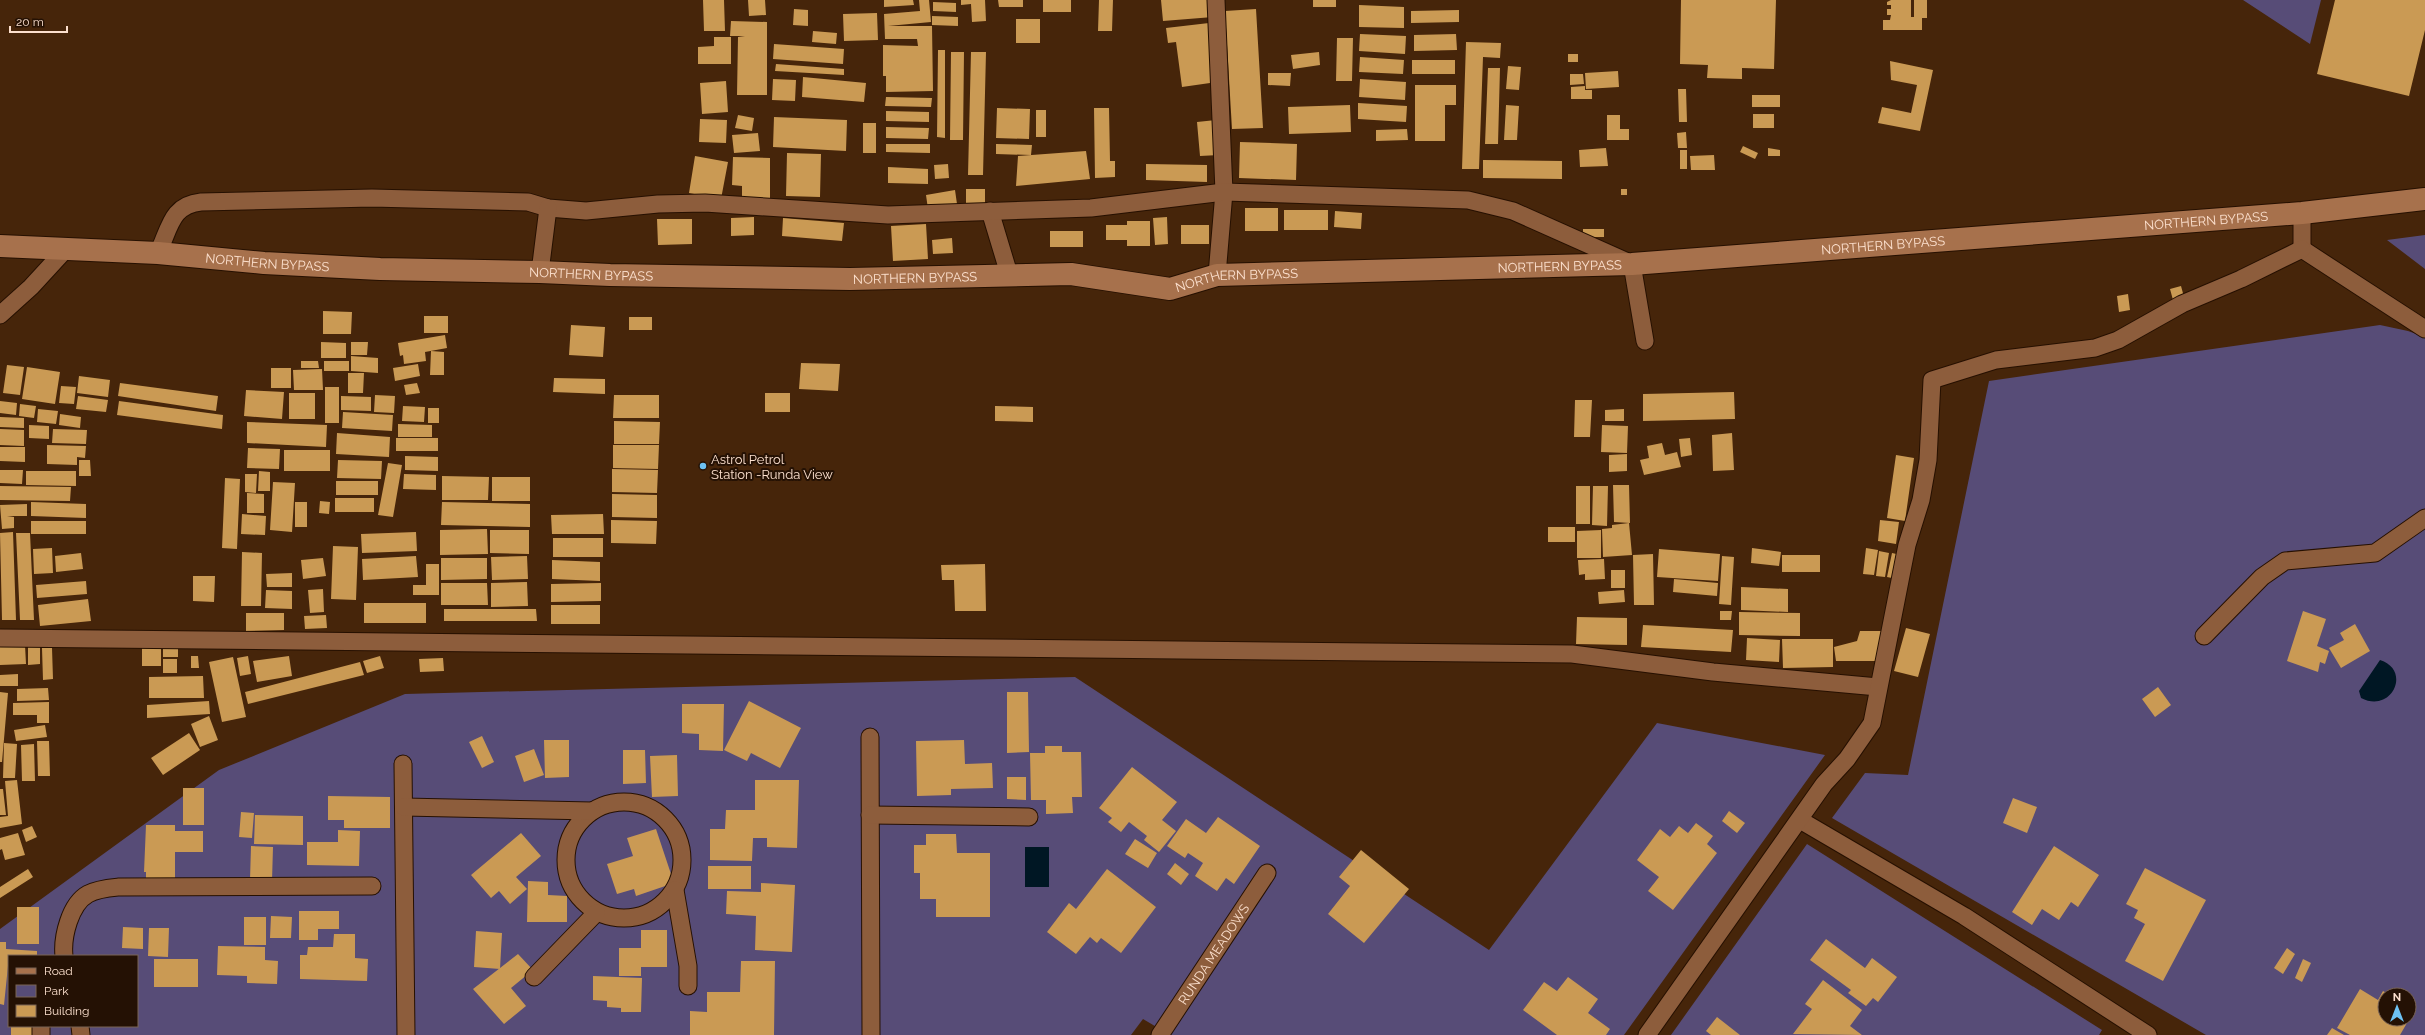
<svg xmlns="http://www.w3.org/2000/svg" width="2425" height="1035" viewBox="0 0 2425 1035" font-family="Raleway,sans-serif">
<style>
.green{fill:#574c77;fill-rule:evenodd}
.water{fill:#001724}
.building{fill:#ca9a54}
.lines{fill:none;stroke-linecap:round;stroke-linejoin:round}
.minor-casing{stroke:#261001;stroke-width:19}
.primary-casing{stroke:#261001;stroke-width:24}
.minor{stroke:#8d5d3c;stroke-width:17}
.primary{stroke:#a7714c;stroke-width:22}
.poi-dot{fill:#6dc2f3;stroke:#241104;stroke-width:1.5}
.labels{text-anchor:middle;stroke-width:4;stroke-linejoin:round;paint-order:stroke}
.street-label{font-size:13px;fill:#fce0ce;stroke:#241104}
.poi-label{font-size:13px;fill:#fce0ce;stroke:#241104;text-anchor:start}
</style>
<rect width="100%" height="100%" fill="#46250a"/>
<path class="green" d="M2243 0H2321L2310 44Z
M2425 235V269L2387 240Z
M2380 325 2408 331 2425 337V1035H2206L1832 818 1865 773 1908 775 1989 381ZM2385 995H2409V1019H2385Z
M1075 677 1489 950 1657 723 1825 755 1624 1035H1170L1143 1019 1131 1035H0V929L219 770 405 694ZM9 956H137V1026H9Z
M1807 844 2102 1030 2099 1035H1671Z"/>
<path class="water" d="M2380 660C2412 670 2392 714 2361 698L2359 691Z
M1049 847V887H1025V847Z"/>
<path class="building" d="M703 0H724L725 31H704Z
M748 0H765L766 15 749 16Z
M884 0H913L914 5 884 7Z
M919 0H929L931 22 888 26H932L933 91 886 92V76H883V45L918 46 917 39H885L884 14 920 11Z
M961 0H985L986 21 972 22 971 4 961 5Z
M998 0H1023V7H999Z
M1043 0H1071V12H1043Z
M1099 0H1113L1112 31H1098Z
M1161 0H1212L1213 17 1163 21Z
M1313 0H1336V7H1313Z
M1681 0H1776L1774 69 1742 68V79L1707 78 1708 65 1680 64Z
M1891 0H1911V17H1914V0H1927V18H1922V30H1883V20H1890L1891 15H1887V9H1891V5H1887V2Z
M2335 0H2425V30L2409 96 2317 74Z
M933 2 956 3V12L933 11Z
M1359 5 1404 7V28L1359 27Z
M794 9 808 10V26L793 25Z
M1256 9 1263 128 1232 129 1225 11Z
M1459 10V22L1411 23V11Z
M877 13 878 40 844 41 843 14Z
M932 16 958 17V26L932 25Z
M1016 19H1040V43H1016Z
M731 21 767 22V95H737L738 37 745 36H730Z
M1209 23 1217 82 1182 87 1176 42 1168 43 1166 28Z
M813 31 837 33 836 44 812 42Z
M1360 34 1406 36 1405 54 1359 51Z
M1456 34 1457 50 1414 51V35Z
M714 37H731V64H698V47L714 46Z
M1337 38H1353L1352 81H1336Z
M1466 42 1501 43 1500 58 1483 57 1479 169H1462Z
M774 44 844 49 843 64 773 59Z
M938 50H945V138L937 137Z
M951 52H964L963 140H950Z
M971 52H986L983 175H968Z
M1319 52 1320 65 1293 69 1291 55Z
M1568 54H1578V62H1568Z
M1360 57 1404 60 1403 74 1359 72Z
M1412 60H1455V74H1412Z
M1890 61 1933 70 1920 131 1878 123 1882 107 1911 113 1917 85 1891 80Z
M776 64 844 69V75L775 71Z
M1508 66 1521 67 1519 90 1506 89Z
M1488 68H1500L1498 144H1485Z
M1618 71 1619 87 1586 89 1585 73Z
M1268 73H1291L1290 86 1268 85Z
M1570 74H1583L1584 84 1570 85Z
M803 77 866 83 864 102 802 97Z
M773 79 796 80 795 101 772 100Z
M1360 79 1406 82 1405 100 1359 97Z
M726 81 728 112 702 114 700 83Z
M1415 85H1456V105H1445V141H1415Z
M1585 86V90H1592V99H1571V87Z
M1678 89H1686L1687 122H1679Z
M1752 95H1780V107H1752Z
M886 97 932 98 931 107 885 106Z
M1358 103 1407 106 1406 122 1358 119Z
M1350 105 1351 132 1289 134 1288 107Z
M1506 105 1519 106 1517 140H1504Z
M997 108 1030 109 1029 139 996 138Z
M1094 108H1109L1110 161H1115V177L1095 178Z
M1036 110H1046V137H1036Z
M886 111 929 112V122L886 121Z
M1753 114H1774V128H1753Z
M738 115 754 118 752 131 735 128Z
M1607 115H1620V129H1629V140H1607Z
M774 117 847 120 846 151 773 147Z
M700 119 727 120 726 143 699 142Z
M1216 120 1219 155 1200 156 1197 122Z
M863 123H876V153H863Z
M886 127 929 128 928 139 886 138Z
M1407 129 1408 140 1376 141V130Z
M1686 132 1687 148H1678L1677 133Z
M758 133 760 151 734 153 732 135Z
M1240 142 1297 144 1296 180 1239 178Z
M886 144H930V153L886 152Z
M996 144 1032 145 1031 155 996 154Z
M1743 146 1758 153 1755 159 1740 152Z
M1606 148 1608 166 1580 167 1579 150Z
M1768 148 1780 150V156H1768Z
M1680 150H1687V169H1680Z
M1086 151 1090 179 1016 186 1018 156Z
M787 153 821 154 820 197 786 196Z
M1714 155 1715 170H1691L1690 156Z
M695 156 728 162 721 199 689 193Z
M733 157 770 158V200L742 199V186L732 185Z
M1483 160 1562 161V179L1483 178Z
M948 164 949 178 935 179 934 165Z
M1146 164 1207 165V182L1146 180Z
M888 167 928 169V184L888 183Z
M966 189H985V204H966Z
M1621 189H1627V195H1621Z
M955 190 957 204 928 209 926 195Z
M1245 208H1278V231H1245Z
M1284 210H1328V230H1284Z
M1335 211 1362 213 1361 229 1334 227Z
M754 217V235L731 236V218Z
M1167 217 1168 244 1155 245 1153 218Z
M783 218 844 223 842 241 782 236Z
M657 219H692V244L658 245Z
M1127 221H1150V246H1127V240H1106V225H1127Z
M926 224 928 259 893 261 891 226Z
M1181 225H1209V244H1181Z
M1583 229H1604V237H1583Z
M1050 231H1083V247H1050Z
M952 238 953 253 933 254 932 240Z
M2181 286 2184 297 2173 300 2170 289Z
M2128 294 2130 310 2119 312 2117 296Z
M323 311 352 312 351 334H323Z
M424 316H448V333H424Z
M629 317H652V330H629Z
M571 325 605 327 603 357 569 355Z
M445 335 447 348 425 352 426 361 404 364 403 355 400 356 398 343Z
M321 342 346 343V358H321Z
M351 342H368L367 355H351Z
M431 351 444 352V375H430Z
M351 356 378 358V373L351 371Z
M301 361H318L319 368H301Z
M324 361H349V371H324Z
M801 363 840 364 838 391 799 389Z
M418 364 420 376 395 381 393 368Z
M7 365 24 367 20 395 3 393Z
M27 367 60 372 55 404 22 399Z
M271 368H291V388H271Z
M322 369 323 390H294L293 370Z
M348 373H364L363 393H348Z
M79 376 110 380 108 397 77 393Z
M554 378 605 379V394L553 392Z
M120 383 218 396 216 411 118 396Z
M417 383 420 393 406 395 404 385Z
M61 386 76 387 74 404 59 403Z
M325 387H339V423H325Z
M246 390 284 392 282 419 244 416Z
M1734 392 1735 419 1643 421V394Z
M289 393H315V419H289Z
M765 393H790V412H765Z
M375 395 395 396 394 413 374 412Z
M614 395H659V418H613Z
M78 396 108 400 106 412 76 409Z
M341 396 371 397V411L341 410Z
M1575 400H1592L1590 437H1574Z
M0 401 17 403 16 415 0 413Z
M119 401 223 415 222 429 117 415Z
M20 404 36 406 34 418 19 416Z
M403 406 425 407 424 422 402 421Z
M995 406 1033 407V422L995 421Z
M428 408H439V423H428Z
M38 409 58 411 56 424 37 422Z
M1624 409V421H1605V410Z
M343 412 393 415 392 431 342 428Z
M60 414 81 417 80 428 59 425Z
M0 417 24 418V428L0 427Z
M614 421 660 422 659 444H614Z
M247 422 327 425 326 447 247 443Z
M398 424 432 425V437H398Z
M29 425 49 426V439L29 438Z
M1602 425 1628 426 1627 453 1601 452Z
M0 429 24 430V446L0 445Z
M53 429 87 430 86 444 52 443Z
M337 433 390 437 389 457 336 454Z
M1732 433 1734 470 1713 471 1712 435Z
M396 438H438V451H396Z
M1690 438 1692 455 1681 457 1679 439Z
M1662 443 1665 455 1677 452 1681 467 1644 475 1640 460 1649 458 1647 446Z
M47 445 86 446 85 458 77 457V465L47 464Z
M613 445H659L658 469 613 468Z
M0 447H25V462L0 461Z
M248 448 280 449 279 469 247 468Z
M284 450H330V471H284Z
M1627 454V471L1609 472V455Z
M1896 455 1914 458 1905 521 1887 518Z
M405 456 438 457V471L405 470Z
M79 460H90L91 476H79Z
M338 460 382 461 381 479 337 478Z
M388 463 402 465 393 517 378 515Z
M612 469 658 470 657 493 612 492Z
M0 470H23L22 484 0 483Z
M26 471H76V486L26 485Z
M259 471 270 472V491H258Z
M245 474H257L256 493 245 492Z
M404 474 436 475V490L403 489Z
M442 476 489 477 488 500H442Z
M492 477H530V501H492Z
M225 478 240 479 237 549 222 548Z
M336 481H378V495H336Z
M273 482 295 483 292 532 270 530Z
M1613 485H1629L1630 523 1614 522Z
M0 486 71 487 70 501 0 500Z
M1576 486H1590V524H1576Z
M1593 486H1608L1607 526 1592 525Z
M247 493 264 494V513H247Z
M612 494 657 495V518L612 517Z
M335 498H374V512H335Z
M320 501 330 502 329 514 319 513Z
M31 502 86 504V518L31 516Z
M295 502H307V527H295Z
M442 502 530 504V527L441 525Z
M27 504V516H7L14 517V528L2 529 0 505Z
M242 514 266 516 265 535 241 534Z
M603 514 604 534H552L551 515Z
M611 520 657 521 656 544 611 543Z
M1880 520 1899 522 1896 544 1878 541Z
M31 521H86V534H31Z
M1629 523 1632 555 1603 557 1602 529 1612 528V525Z
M1548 527H1575V542H1548Z
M487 529 488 554 440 555V530Z
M490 530H529V554L490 553Z
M1601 530V558H1577V531Z
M13 532 16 620H2L0 533Z
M416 532 417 551 362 553 361 534Z
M16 533H30L34 620H20Z
M553 538H603V557H553Z
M333 546 358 547 356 600 331 599Z
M52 548 53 573 34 574 33 549Z
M1752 548 1781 552 1779 566 1751 563Z
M1866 548 1878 550 1874 575 1863 574Z
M1659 549 1720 554 1718 581 1657 577Z
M1879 551 1889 553 1885 577 1876 576Z
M242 552 262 553 261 606H241Z
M81 553 83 569 56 572 55 556Z
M1892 553 1901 555 1897 579 1887 577Z
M1653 554 1654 605H1634L1633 555Z
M1782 555H1820V572H1782Z
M416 556 418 577 363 580 362 559Z
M527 556 528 579 492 580 491 557Z
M1722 556 1734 557 1731 605 1719 604Z
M323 558 326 576 303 579 301 560Z
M441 558H487V579L441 580Z
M1604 559 1605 579 1585 580V574L1579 575 1578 560Z
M552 560 600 562V581L552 579Z
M426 564H439V595H413V585H426Z
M985 564 986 611H955L954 580H942L941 565Z
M1611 570H1625V588H1611Z
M292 573V587H267L266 574Z
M193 576H215L214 602 193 601Z
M1674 579 1718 583 1717 596 1673 592Z
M86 581 87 594 37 598 36 585Z
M527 582 528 606 491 607V583Z
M441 583H487L488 605H441Z
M601 583V601L551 602V584Z
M1741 587 1788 589V612L1741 610Z
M323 589 324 612 310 613 308 590Z
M266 590 292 591V609L265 608Z
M1624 590 1625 602 1599 604 1598 592Z
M88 599 91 621 40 626 38 605Z
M364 603H426V623H364Z
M551 605H600V624H551Z
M444 609H536L537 621H444Z
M1720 611H1732L1731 620H1720Z
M2303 611 2326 619 2317 646 2329 651 2325 664 2320 662 2318 672 2287 661Z
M1739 612 1800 613V636L1739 635Z
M246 613H284V630L246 631Z
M326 615 327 628 305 629 304 616Z
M1577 617 1627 618V645L1576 644Z
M2355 624 2370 651 2341 668 2329 648 2344 640 2340 633Z
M1643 625 1733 630 1731 652 1641 647Z
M1906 628 1930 634 1918 677 1894 671Z
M1860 631H1885L1878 661H1836L1834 647 1857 641Z
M1747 638 1780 640 1779 662 1746 660Z
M1782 639H1833V667L1783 668Z
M25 645 26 664 0 665V646Z
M40 646V664L28 665V647Z
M163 646H178V657H163Z
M142 647H161V666H142Z
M42 648H52L53 679 43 680Z
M191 656H198L199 668H191Z
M248 656 251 674 240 676 237 658Z
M289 656 292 676 257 682 253 661Z
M380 656 384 668 367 673 363 661Z
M233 657 246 717 222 722 209 662Z
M443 658 444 671 420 672 419 659Z
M163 659H177V673H163Z
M360 662 364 675 248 704 245 692Z
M18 674V686H0V675Z
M203 676 204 698H149V677Z
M2158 687 2171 705 2155 717 2142 699Z
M48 688 49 700 17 701V689Z
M0 692 8 693 2 762H0Z
M1007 692H1028L1029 752 1007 753Z
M209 701 210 714 147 718V705Z
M749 701 801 728 780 768 751 753 747 761 724 750Z
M49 702V723H37V715H13V703Z
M682 704H724L723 751 699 750V734L682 733Z
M209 716 218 740 200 747 191 724Z
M45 725 47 737 16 741 14 730Z
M189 733 200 750 163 775 151 758Z
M482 736 494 762 482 768 469 742Z
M544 740H569V777L545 778Z
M964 740 965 764 992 763 993 788 951 789V795L917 796 916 741Z
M37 741H49L50 776H38Z
M4 743 17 744 15 778H3Z
M34 744 35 781H22L21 745Z
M1045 746H1062V752H1081L1082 797H1072L1073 813 1046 814V800H1031L1030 753H1045Z
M534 749 544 775 524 782 515 756Z
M623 750H645L646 783 623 784Z
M677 755 678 796 652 797 650 756Z
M1132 767 1177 802 1162 820 1176 831 1159 852 1144 840 1147 836 1129 822 1121 832 1108 822 1112 818 1099 808Z
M1007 777H1026V800L1007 799Z
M17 780 22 824 0 828V817L8 816 5 781Z
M755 780H799L797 848 767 847V838H753L752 861 710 860V829H725L726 810H755Z
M183 788H204V825H183Z
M0 789H3L6 815H0Z
M328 796 390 797V828H344V820H328Z
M2013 798 2037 807 2027 833 2003 823Z
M1729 811 1745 823 1737 833 1722 821Z
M241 812 254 813 252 838 239 837Z
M255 815 303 816V845L254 844Z
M1218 817 1260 846 1234 884 1226 878 1217 891 1195 876 1203 863 1188 853 1185 858 1167 846 1186 819 1206 833Z
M1696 823 1713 836 1707 844 1717 853 1673 910 1648 891 1659 877 1637 860 1660 829 1670 837 1679 826 1688 833Z
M146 825H175V831H203V852H175V884H146V872H144Z
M32 826 37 837 26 842 22 830Z
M656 829 674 883 636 896 634 889 617 894 607 864 633 856 627 838Z
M338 830 360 831 359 866 307 865V842H338Z
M18 833 25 855 5 860 2 849 0 850V838Z
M521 833 541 856 516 877 527 889 510 904 499 891 491 898 471 875Z
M926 834H956L957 853H990V917H936V899H920V873H914V845H926Z
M1135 839 1157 853 1148 868 1125 854Z
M251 846 273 847 272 881 250 880Z
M2054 846 2099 875 2078 907 2071 902 2059 920 2042 909 2032 925 2012 912Z
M1361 850 1409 889 1364 943 1328 914 1350 886 1339 877Z
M1175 863 1189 874 1181 885 1167 874Z
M708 866H751V889H708Z
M2145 868 2206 900 2163 981 2125 961 2145 924 2134 918 2138 910 2126 904Z
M28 869 33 877 0 898V887Z
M1107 869 1156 907 1121 953 1101 938 1097 943 1090 937 1076 954 1047 932 1069 903 1076 909Z
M528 881 548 882V895L567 896V922H527Z
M761 883 795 885 792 952 755 950 756 916 726 914 727 891 761 892Z
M17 907H39V944H17Z
M299 911H318V940H299Z
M318 911H339V929H318Z
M271 916 292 917 291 938H270Z
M244 917H266V945H244Z
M123 927 143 928V949L122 948Z
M149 928H169L168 957 148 956Z
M641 930H667V967H641V976H619V948H641Z
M476 931 502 933 500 969 474 967Z
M334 934H355V958L368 959 367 981 300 979V955H307L308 947H333Z
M1826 939 1865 968 1872 958 1897 977 1878 1002 1873 998 1866 1006 1848 993 1851 990 1810 960Z
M0 942H6V949L37 951V956H9L4 1005 0 1004Z
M218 946 265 947V960L278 961 277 984 247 983V976L217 975Z
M2287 948 2295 954 2283 974 2274 968Z
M518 954 533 970 511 988 526 1006 504 1024 473 989Z
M154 959H198V987H154Z
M2303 959 2311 963 2302 982 2295 978Z
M741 961H775L774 1035H690V1011L707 1012V992H740Z
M593 976 642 978 641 1012H621V1008L607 1007V1001L593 1000Z
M1568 977 1598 999 1588 1013 1610 1029 1606 1035H1557L1523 1010 1544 982 1557 991Z
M1823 980 1862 1010 1850 1026 1862 1035 1793 1034 1812 1009 1805 1004Z
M2360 989 2378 1000 2383 991 2390 995H2385V1019H2409V1015L2411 1016 2400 1035H2350L2337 1028Z
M1717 1017 1740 1035H1711L1706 1031Z
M11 1026H34V1035H11Z
M2332 1028 2344 1035H2327Z"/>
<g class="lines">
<defs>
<g id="minor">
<path d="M1216 0 1224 192 1217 275"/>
<path d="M990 211 1009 274"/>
<path d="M2302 249 2425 329"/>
<path d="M2302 249V213"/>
<path d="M158 253C170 228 171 205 201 202L372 198 528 202 548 208 586 211 658 204 705 203 888 215 1091 208 1224 192 1468 200 1513 211 1632 264 1645 341"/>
<path d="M540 272 548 208"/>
<path d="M0 315 31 287 65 250"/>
<path d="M2204 636 2262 577 2285 561 2375 553 2425 518"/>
<path d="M0 638 1572 654 1713 672 1878 687"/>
<path d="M870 737 871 1035"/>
<path d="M403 764 406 1035"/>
<circle cx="624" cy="860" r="58"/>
<path d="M404 807 592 811"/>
<path d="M870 815 1029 817"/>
<path d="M1800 820 1964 916 2148 1035"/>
<path d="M675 890 688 966V986"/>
<path d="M64 956C62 937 70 904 88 894 97 889 109 888 119 887L372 886"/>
<path d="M534 977 596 913"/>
<path d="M80 1026 81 1035"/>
<path d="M41 1035V1026"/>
<path id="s1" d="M1160 1035 1267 873"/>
<path d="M1647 1035 1824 784 1847 759 1872 723 1907 545 1921 500 1928 460 1932 380 1996 360 2095 348 2118 340 2182 304 2241 279 2302 249"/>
</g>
<g id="primary">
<path id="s2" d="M0 246 158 253 264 263 380 269 540 272 610 275 850 279 1071 274 1170 289 1217 275 1632 264 2302 213 2425 199"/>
</g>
</defs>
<use href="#minor" class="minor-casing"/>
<use href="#primary" class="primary-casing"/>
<use href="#minor" class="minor"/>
<use href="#primary" class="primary"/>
</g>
<circle class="poi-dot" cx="703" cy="466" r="4"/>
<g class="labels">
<g class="street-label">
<text dy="5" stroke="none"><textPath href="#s2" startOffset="2212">NORTHERN BYPASS</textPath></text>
<text dy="5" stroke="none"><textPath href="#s2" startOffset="1888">NORTHERN BYPASS</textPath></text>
<text dy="5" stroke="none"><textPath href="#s2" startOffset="268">NORTHERN BYPASS</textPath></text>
<text dy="5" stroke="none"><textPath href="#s2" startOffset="1564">NORTHERN BYPASS</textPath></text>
<text dy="5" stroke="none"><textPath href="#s2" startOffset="592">NORTHERN BYPASS</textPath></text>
<text dy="5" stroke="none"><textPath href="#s2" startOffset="916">NORTHERN BYPASS</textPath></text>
<text dy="5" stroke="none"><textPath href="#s2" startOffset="1240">NORTHERN BYPASS</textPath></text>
<text dy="5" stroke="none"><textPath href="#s1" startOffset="97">RUNDA MEADOWS</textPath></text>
</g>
<g class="poi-label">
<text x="711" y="464">Astrol Petrol<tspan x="711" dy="15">Station -Runda View</tspan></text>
</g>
</g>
<rect x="8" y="955" width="130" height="72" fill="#241104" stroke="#7a6455"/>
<rect x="16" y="968" width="20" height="6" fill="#a7714c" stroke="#7a6455"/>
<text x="44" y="975" font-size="12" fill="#fce0ce">Road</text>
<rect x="16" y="985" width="20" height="12" fill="#574c77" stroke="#7a6455"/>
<text x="44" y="995" font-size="12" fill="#fce0ce">Park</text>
<rect x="16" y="1005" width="20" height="12" fill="#ca9a54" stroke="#7a6455"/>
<text x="44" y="1015" font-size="12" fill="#fce0ce">Building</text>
<g transform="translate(2397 1007)"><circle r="19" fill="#241104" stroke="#7a6455"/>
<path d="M0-3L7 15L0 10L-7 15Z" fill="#6dc2f3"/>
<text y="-6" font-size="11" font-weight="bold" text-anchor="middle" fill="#fce0ce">N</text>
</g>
<path d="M10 26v6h57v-6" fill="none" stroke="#fce0ce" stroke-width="2"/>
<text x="16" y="26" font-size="12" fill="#fce0ce" stroke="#241104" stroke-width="3" paint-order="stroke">20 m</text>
</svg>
